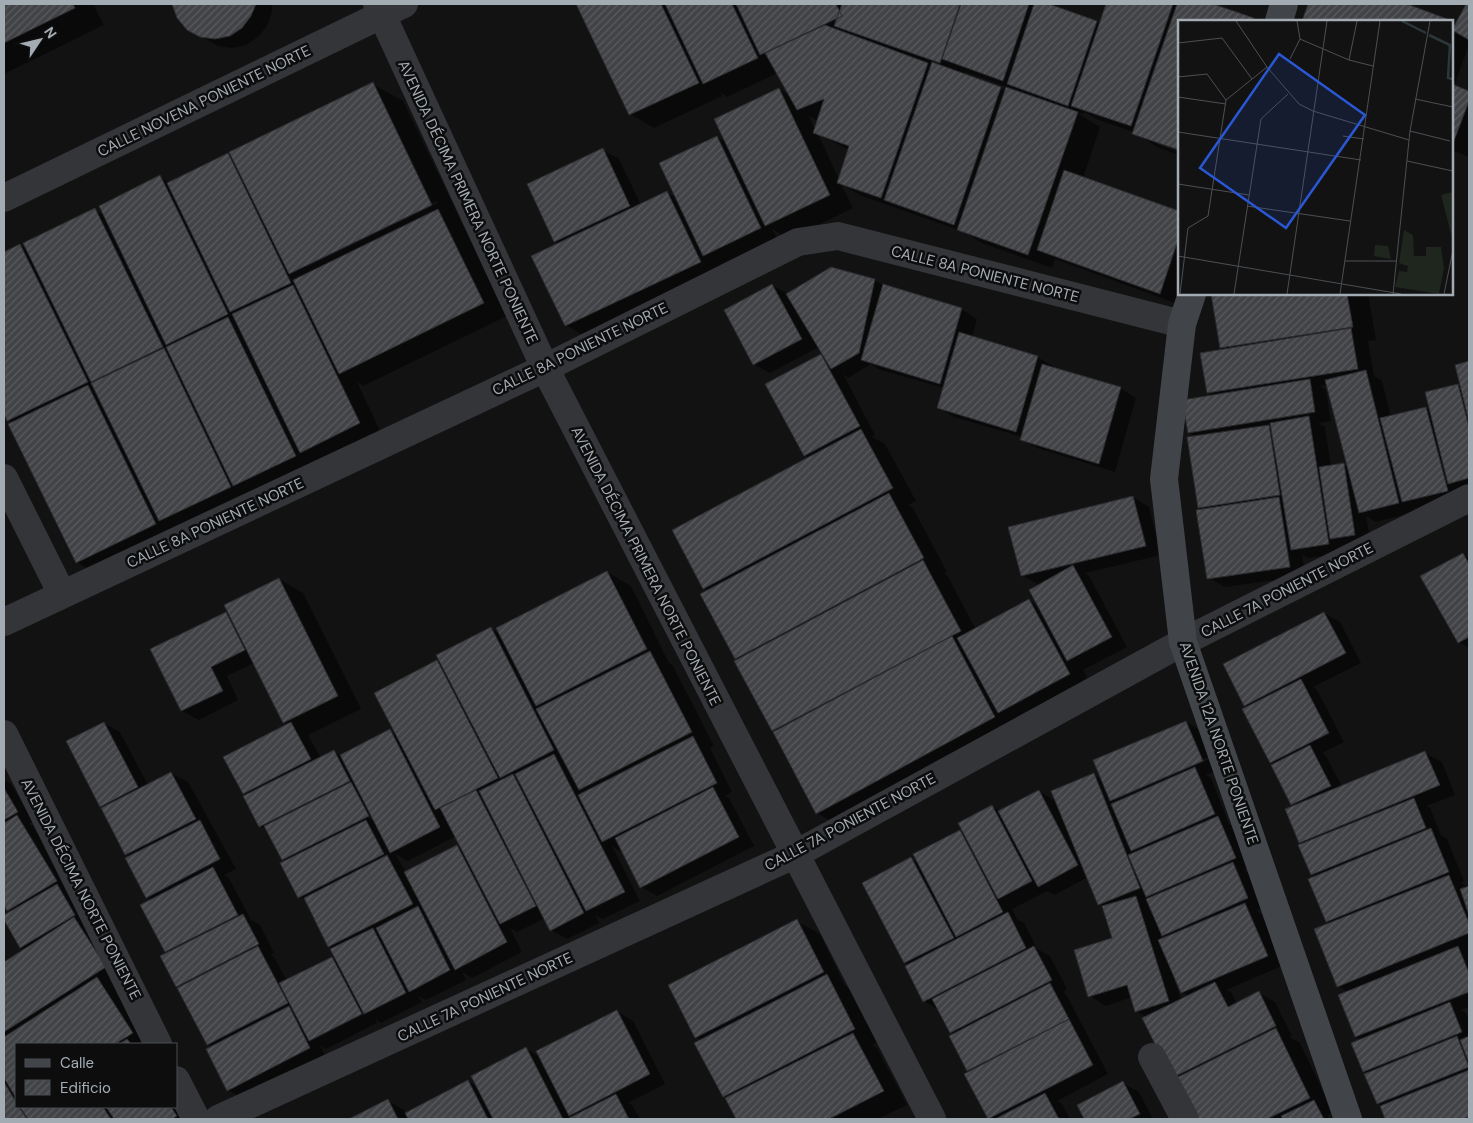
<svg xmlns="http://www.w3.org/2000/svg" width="1473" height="1123" viewBox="0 0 1473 1123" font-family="'DM Sans',sans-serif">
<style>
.shadow{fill:#0007;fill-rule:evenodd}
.building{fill:url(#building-hatch);stroke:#2c2c2f}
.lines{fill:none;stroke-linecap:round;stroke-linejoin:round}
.street{stroke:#333538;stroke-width:28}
.secondary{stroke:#414448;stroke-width:28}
.labels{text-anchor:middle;stroke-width:5;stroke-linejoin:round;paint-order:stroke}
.street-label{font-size:15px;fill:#a4acb3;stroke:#0d0d0e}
.inset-river{fill:none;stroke:#2c373b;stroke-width:2.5}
.inset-road{fill:none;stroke:#4c5053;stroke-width:1}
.view{fill:#2a57d4;fill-opacity:0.15;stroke:#2a57d4;stroke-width:2.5}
.inset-edge{fill:none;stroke:#a4acb3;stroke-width:2.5}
</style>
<defs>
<pattern id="building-hatch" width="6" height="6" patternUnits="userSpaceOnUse" patternTransform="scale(1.25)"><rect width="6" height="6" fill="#414346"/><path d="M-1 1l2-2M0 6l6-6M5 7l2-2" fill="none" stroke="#595b5e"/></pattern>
</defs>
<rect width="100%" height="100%" fill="#121213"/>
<path class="shadow" d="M4 4H93L104 25 4 74Z
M173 4H272V12L267 26 258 37 246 45 232 48 218 46 188 29 178 18Z
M577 4H1057L1056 8 1101 24 1108 4H1210L1257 21H1179V149L1157 141V144L1179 152V155L1157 147 1134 132 1096 119 1085 112 1084 114 1077 113 1100 127 1083 178 1179 212V294L1183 306 1055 259 1052 268 982 243 964 232 862 196 841 184 853 208 790 239 772 229 777 238 719 265 724 275 589 339 566 325 559 244 555 241 603 150 619 159 641 205 667 193 677 198 717 137 728 143 779 89 791 96 778 73 727 97 720 92 722 96 654 128 630 114ZM965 72 1007 87 1006 91 964 75ZM809 116 818 121 815 130ZM818 134 849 150 839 179Z
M1310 4H1404L1450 21H1303Z
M1468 4 1469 45 1454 86 1469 92V157L1452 150V22L1456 25Z
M373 84 403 101 507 316 363 386 357 382 383 437 324 465 314 459 319 470 100 576 77 562 14 423 8 420 4 411V253L20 245 27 250 95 210 105 215 160 177 170 183 228 155 234 158ZM437 201 438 203 306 267V264Z
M874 280 886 287 961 309 977 319 972 337 1037 357 1053 366V368L1120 388 1136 398 1115 472 1037 448 1021 439 1022 437 954 417 938 407 944 388 878 369 871 364 848 378 843 374 875 435 872 437 885 444 916 501 908 505 913 508 947 572 944 573 947 575 976 630 1029 600 1038 606 1039 585 1022 575 1133 497 1149 507 1161 555 1085 573 1089 576 1127 647 1083 670 1093 688 1022 726 1012 720 1018 731 841 827 817 813 739 660 736 658 709 591 704 588 809 458 805 455 767 385 824 354 819 347 770 373 754 364 772 285 788 294Z
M1212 294H1368L1376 340 1368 341 1374 376 1382 381 1391 417 1426 408 1431 411 1458 385 1462 388 1457 366 1469 363V491L1419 510 1414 507 1415 512 1376 522 1366 516 1371 544 1347 547 1343 545 1344 553 1308 558 1302 555 1306 576 1225 587 1209 578 1204 510 1199 507 1197 437 1189 433 1214 396 1208 392 1225 350 1221 348ZM1328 385 1349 468 1344 465 1331 467 1325 427 1318 423 1331 421 1326 390 1320 386Z
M1463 554 1469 558V648L1459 642Z
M607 572 631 586 669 663 673 666 714 746 710 748 732 792 725 796 729 798 754 846 657 896 641 887 622 849 619 851 612 846 640 901 603 919 595 915 599 923 567 939 551 930 545 918 517 932 510 928 522 952 472 978 462 972 466 980 426 1000 418 996 422 1002 381 1023 375 1019 377 1023 326 1049 320 1045 326 1057 244 1099 228 1090 212 1047 208 1044 180 988 177 986 169 953 166 951 152 900 147 897 131 857 126 854 104 808 101 806 104 723 120 732 148 785 171 773 188 782 236 869 224 875 229 878 251 920 260 925 274 953 271 955 274 957 287 981 332 958 339 962 307 901 299 897 286 862 283 860 268 831 260 826 245 797 247 796 244 793 288 724 284 722 254 663 227 676 238 700 199 720 182 711 152 649 226 613 231 617 279 579 303 593 361 709 308 735 321 758 334 751 341 756 390 731 397 735 437 661 442 664 491 628 500 634ZM364 812 374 818V821L363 814ZM456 836 464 850 457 846 406 872 395 854 408 861ZM367 1010 368 1012 317 1038V1035Z
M1324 613 1340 622 1361 663 1313 687 1317 690 1344 742 1322 753 1326 756 1342 787 1425 753 1442 762 1455 795 1426 806 1430 808 1441 835 1447 839 1464 881 1461 883 1469 887V1007L1461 1010 1466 1013 1469 1021V1119H1386L1366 1075 1368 1074 1364 1071 1362 1040 1356 1037 1340 995 1348 992 1338 986 1331 924 1327 921 1316 877 1312 874 1303 844 1300 842 1295 806 1292 804 1275 764 1271 762 1249 707 1245 705Z
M1186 722 1202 731 1219 770 1206 775 1211 778 1229 824 1234 827 1252 867 1244 870 1249 873 1264 907 1256 911 1261 913 1284 965 1226 990 1231 992 1237 1004 1259 993 1275 1002 1292 1036 1289 1037 1300 1043 1333 1112 1327 1115 1329 1119H1193L1146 1017 1136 1011 1132 997 1106 1006 1090 996 1113 938 1104 906 1099 904 1088 877 1055 895 1047 891 1012 909 1018 920 1024 923 1037 949 1050 956 1067 989 1063 992 1066 994 1108 1074 1057 1101 1062 1104 1070 1119H990L966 1075 971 1072 950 1036 954 1034 951 1032 939 1010 924 1001 909 965 905 962 911 859 920 864 960 831 965 834 992 806 1000 811 1039 791 1057 802 1094 775 1102 780ZM1209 757 1210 759 1120 798V795ZM1160 934 1167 938 1162 940ZM1176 978 1182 992 1189 996 1181 1000 1174 979Z
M4 780 11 784 33 821 29 824 33 826 72 890 154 1044H16V1107H176L188 1119H4V964L26 950 21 947 4 918 12 912 4 903Z
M796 921 820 934 845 986 851 989 878 1042 872 1045 877 1048 907 1105 878 1119H738L724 1096 702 1040 696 1037Z
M617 1011 633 1021 665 1084 628 1103 632 1105 640 1119H351L388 1101 404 1110 406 1113 468 1081 478 1087 526 1049 540 1057Z
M1123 1083 1139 1092 1153 1119H1086L1079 1106Z"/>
<path class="building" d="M4 4H73L75 8 4 43Z
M172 4H256L251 16 242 28 230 36 215 39 200 37 187 30 177 18Z
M576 4H661L699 83 629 115Z
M665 4H732L758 58 703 84Z
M736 4H836L842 16 760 55Z
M842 4H960L940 63 834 26Z
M961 4H1029L1003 81 942 59Z
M1034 4H1049L1097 21 1068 106 1007 84Z
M1106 4H1173L1131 126 1071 106Z
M1177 4H1213L1254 18 1253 21H1179V150L1132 134Z
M1308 4H1407L1450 20 1302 21Z
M1466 4H1469V40L1452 30Z
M825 25 928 63 881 198 837 183 849 146 813 133 824 99 797 110 765 53Z
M932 62 1001 87 954 225 884 200Z
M373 82 432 205 289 274 229 152Z
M1452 84 1469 91V101L1452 146Z
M1006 87 1078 112 1028 255 957 230Z
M779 88 830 195 765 226 714 119Z
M717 136 761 228 703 256 659 163Z
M603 148 630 206 554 242 527 184Z
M228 153 291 283 230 312 167 183Z
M1064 170 1179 211V237L1160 294 1037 250Z
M160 175 228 314 166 345 99 206Z
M667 191 701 262 565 326 531 256Z
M95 208 163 347 91 382 23 243Z
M438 209 484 303 339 374 293 280Z
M20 244 88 382 7 421 4 414V252Z
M831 267 875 279 859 353 831 369 786 294Z
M772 284 802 339 753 365 724 310Z
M883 284 962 308 940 384 861 360Z
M293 285 360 423 300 453 232 314Z
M1211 294H1347L1353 327 1220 348Z
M228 317 296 456 233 486 166 347Z
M1351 328 1358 369 1207 393 1200 353Z
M959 332 1038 356 1016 432 937 408Z
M164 348 231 487 159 521 91 383Z
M821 354 860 426 804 456 765 384Z
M1469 361V422L1455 365Z
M1042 364 1121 387 1099 464 1020 440Z
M1366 370 1399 503 1359 513 1325 380Z
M1310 379 1315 412 1188 433 1182 400Z
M1458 384 1469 427V478L1448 484 1425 392Z
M88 385 156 524 76 563 8 424Z
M1426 407 1448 491 1402 502 1380 418Z
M1309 416 1329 544 1291 550 1270 423Z
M1269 425 1280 495 1198 508 1187 437Z
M861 429 893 488 703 589 672 530Z
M1344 463 1355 535 1330 539 1319 467Z
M889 493 924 558 735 659 700 594Z
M1133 496 1146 546 1021 576 1008 527Z
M1279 497 1290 567 1207 579 1196 510Z
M1463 553 1469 564V637L1458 643 1420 576Z
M923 560 961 631 772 731 734 661Z
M1073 565 1112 637 1067 661 1029 590Z
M607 571 647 649 536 706 496 628Z
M279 578 338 696 283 723 224 605Z
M1029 599 1070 674 998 713 957 638Z
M226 612 245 650 211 667 223 691 181 711 150 649Z
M1324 612 1346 653 1244 706 1223 664Z
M491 627 554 750 500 778 436 655Z
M952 636 995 717 816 814 773 732Z
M650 651 692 732 579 790 536 709Z
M437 660 498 778 435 810 374 693Z
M1301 679 1329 733 1270 763 1242 709Z
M1186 721 1203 761 1110 801 1093 760Z
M104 722 138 787 100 807 66 741Z
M291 722 311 759 243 794 223 757Z
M390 729 440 827 390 853 340 755Z
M693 736 717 783 602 842 578 795Z
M1310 745 1331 786 1291 805 1271 765Z
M334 750 350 781 259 827 243 796Z
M1425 751 1440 785 1299 843 1285 809Z
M554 754 625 892 586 911 515 774Z
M1195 767 1215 814 1131 851 1111 804Z
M171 772 196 819 125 855 101 808Z
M1094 773 1140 888 1098 905 1051 791Z
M513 774 584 913 550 931 479 791Z
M351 782 369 816 282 860 264 826Z
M713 787 739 837 640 888 615 838Z
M4 788 18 812 4 820Z
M476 790 536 906 500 924 440 808Z
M1039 790 1078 865 1038 887 998 811Z
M1414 798 1426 828 1311 875 1298 845Z
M992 805 1032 881 998 899 958 823Z
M17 815 57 881 7 911 4 905V823Z
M1218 816 1236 858 1146 897 1128 855Z
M200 820 220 859 146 898 125 858Z
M366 820 384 854 298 898 280 863Z
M1431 828 1449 872 1326 922 1308 879Z
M960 830 1003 912 956 937 913 854Z
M457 845 507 942 455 970 404 872Z
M387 855 413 904 328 947 304 898Z
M911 857 954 938 904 963 862 883Z
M1233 862 1248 898 1162 936 1146 899Z
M213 867 238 915 165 952 140 905Z
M1449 875 1469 923V933L1337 987 1314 929Z
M57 884 75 915 20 948 4 920V915Z
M1469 886V915L1460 889Z
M1136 896 1169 1001 1135 1012 1127 985 1088 997 1074 950 1112 938 1102 906Z
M1245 903 1268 956 1181 993 1158 940Z
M418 906 450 970 409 992 376 928Z
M1008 912 1026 948 923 1002 905 966Z
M243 914 259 944 176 987 160 956Z
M74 917 106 967 4 1032V962Z
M797 919 824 972 695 1038 668 985Z
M373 928 406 993 364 1014 330 949Z
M258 946 288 1003 207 1045 177 988Z
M1034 946 1052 980 950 1033 932 999Z
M1458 946 1469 973V992L1355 1037 1338 995Z
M332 957 362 1014 309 1041 279 983Z
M827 974 855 1029 723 1097 694 1043Z
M97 977 133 1033 115 1044H16V1098L4 1078V1037Z
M1215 982 1228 1007 1259 991 1276 1026 1172 1078 1142 1018Z
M1050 983 1069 1019 967 1071 949 1036Z
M1450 1002 1462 1032 1363 1072 1351 1043Z
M289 1006 310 1048 227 1091 206 1049Z
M617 1010 650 1074 569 1116 536 1051Z
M1069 1019 1093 1065 988 1119 964 1074Z
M1276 1028 1310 1098 1267 1119H1192L1172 1080Z
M853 1033 884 1091 829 1119H736L725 1098Z
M1457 1036 1469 1067 1377 1104 1364 1074Z
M1469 1036V1063L1460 1040Z
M127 1039 131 1044H119Z
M526 1047 563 1119H493L471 1076Z
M1469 1070V1117L1463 1119H1385L1380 1106Z
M468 1080 488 1119H408L405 1113Z
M1123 1081 1140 1114 1129 1119H1084L1077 1105Z
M4 1082 16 1102V1107H19L27 1119H4Z
M1045 1093 1059 1119H995Z
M616 1094 629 1119H567Z
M388 1099 398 1119H349Z
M1314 1100 1324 1119H1283L1281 1116Z
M20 1107H103L111 1119H28Z
M106 1107H171L177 1116 172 1119H114Z"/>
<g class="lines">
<path class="street" d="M377 4 545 368 932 1119
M4 198 404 4
M4 478 62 594
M4 622 545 368 798 242 838 236 1182 324
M4 734 158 1044
M1152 1057 1185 1119
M176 1080 196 1119
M218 1119 794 855 1183 642 1469 498"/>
<path class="secondary" d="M1279 21 1284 4
M1192 294 1182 324 1164 479 1183 642 1348 1119"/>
</g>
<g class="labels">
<g class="street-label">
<text transform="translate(204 101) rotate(-26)" y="5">CALLE NOVENA PONIENTE NORTE</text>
<text transform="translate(468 202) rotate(65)" y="5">AVENIDA DÉCIMA PRIMERA NORTE PONIENTE</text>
<text transform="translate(985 274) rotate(14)" y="5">CALLE 8A PONIENTE NORTE</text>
<text transform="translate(580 349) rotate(-26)" y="5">CALLE 8A PONIENTE NORTE</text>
<text transform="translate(215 523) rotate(-25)" y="5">CALLE 8A PONIENTE NORTE</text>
<text transform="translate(646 566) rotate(63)" y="5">AVENIDA DÉCIMA PRIMERA NORTE PONIENTE</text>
<text transform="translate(1287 590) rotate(-27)" y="5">CALLE 7A PONIENTE NORTE</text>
<text transform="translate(1219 743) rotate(71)" y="5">AVENIDA 12A NORTE PONIENTE</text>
<text transform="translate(850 822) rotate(-28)" y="5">CALLE 7A PONIENTE NORTE</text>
<text transform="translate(81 889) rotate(63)" y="5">AVENIDA DÉCIMA NORTE PONIENTE</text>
<text transform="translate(485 997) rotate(-25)" y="5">CALLE 7A PONIENTE NORTE</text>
</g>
</g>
<g transform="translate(1178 20)">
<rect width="275" height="275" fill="#121213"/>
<path d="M226 210 235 215 236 236H248V227H263L266 248 261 274 217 267 221 251 229 252 230 246 221 243ZM197 225 210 226 213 239 196 236Z" fill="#1f261e"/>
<path d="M275 172V221L263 175Z" fill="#1f261e"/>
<path class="inset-river" d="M224 1 248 13M251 15 272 25 270 58 275 59"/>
<path class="inset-road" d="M58 1 89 47 121 84 135 91 231 120M119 1 122 19M122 19 171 40 195 46M0 23 44 18 74 59M112 39 122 19M171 40 179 1M0 57 29 54 48 80M0 77 48 84M237 79 275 87M232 111 272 121M0 112 183 140M165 116 186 119M229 141 275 151M0 164 71 175M69 186 172 201M0 236 223 274M167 241H219M2 274 10 208 30 196 48 80 89 47M56 274 83 99 110 74M109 274 149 1M162 274 202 1M215 274 232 111 252 1M266 274 275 230"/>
<path class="view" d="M101 34 187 95 108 208 22 148Z"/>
<rect width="275" height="275" class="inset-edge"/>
</g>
<rect width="1473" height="1123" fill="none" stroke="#a4acb3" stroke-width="10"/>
<rect x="15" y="1043" width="162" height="65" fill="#0d0d0e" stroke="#494d50"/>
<rect x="25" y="1059" width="25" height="8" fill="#414448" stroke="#494d50"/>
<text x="60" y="1068" font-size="15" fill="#a4acb3">Calle</text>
<rect x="25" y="1080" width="25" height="15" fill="url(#building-hatch)" stroke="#494d50"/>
<text x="60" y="1093" font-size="15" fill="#a4acb3">Edificio</text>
<g transform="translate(40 40) rotate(55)" stroke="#0d0d0e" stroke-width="4" paint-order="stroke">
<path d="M0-4L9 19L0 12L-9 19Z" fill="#a4acb3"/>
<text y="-8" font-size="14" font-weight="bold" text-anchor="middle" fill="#a4acb3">N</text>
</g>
</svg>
